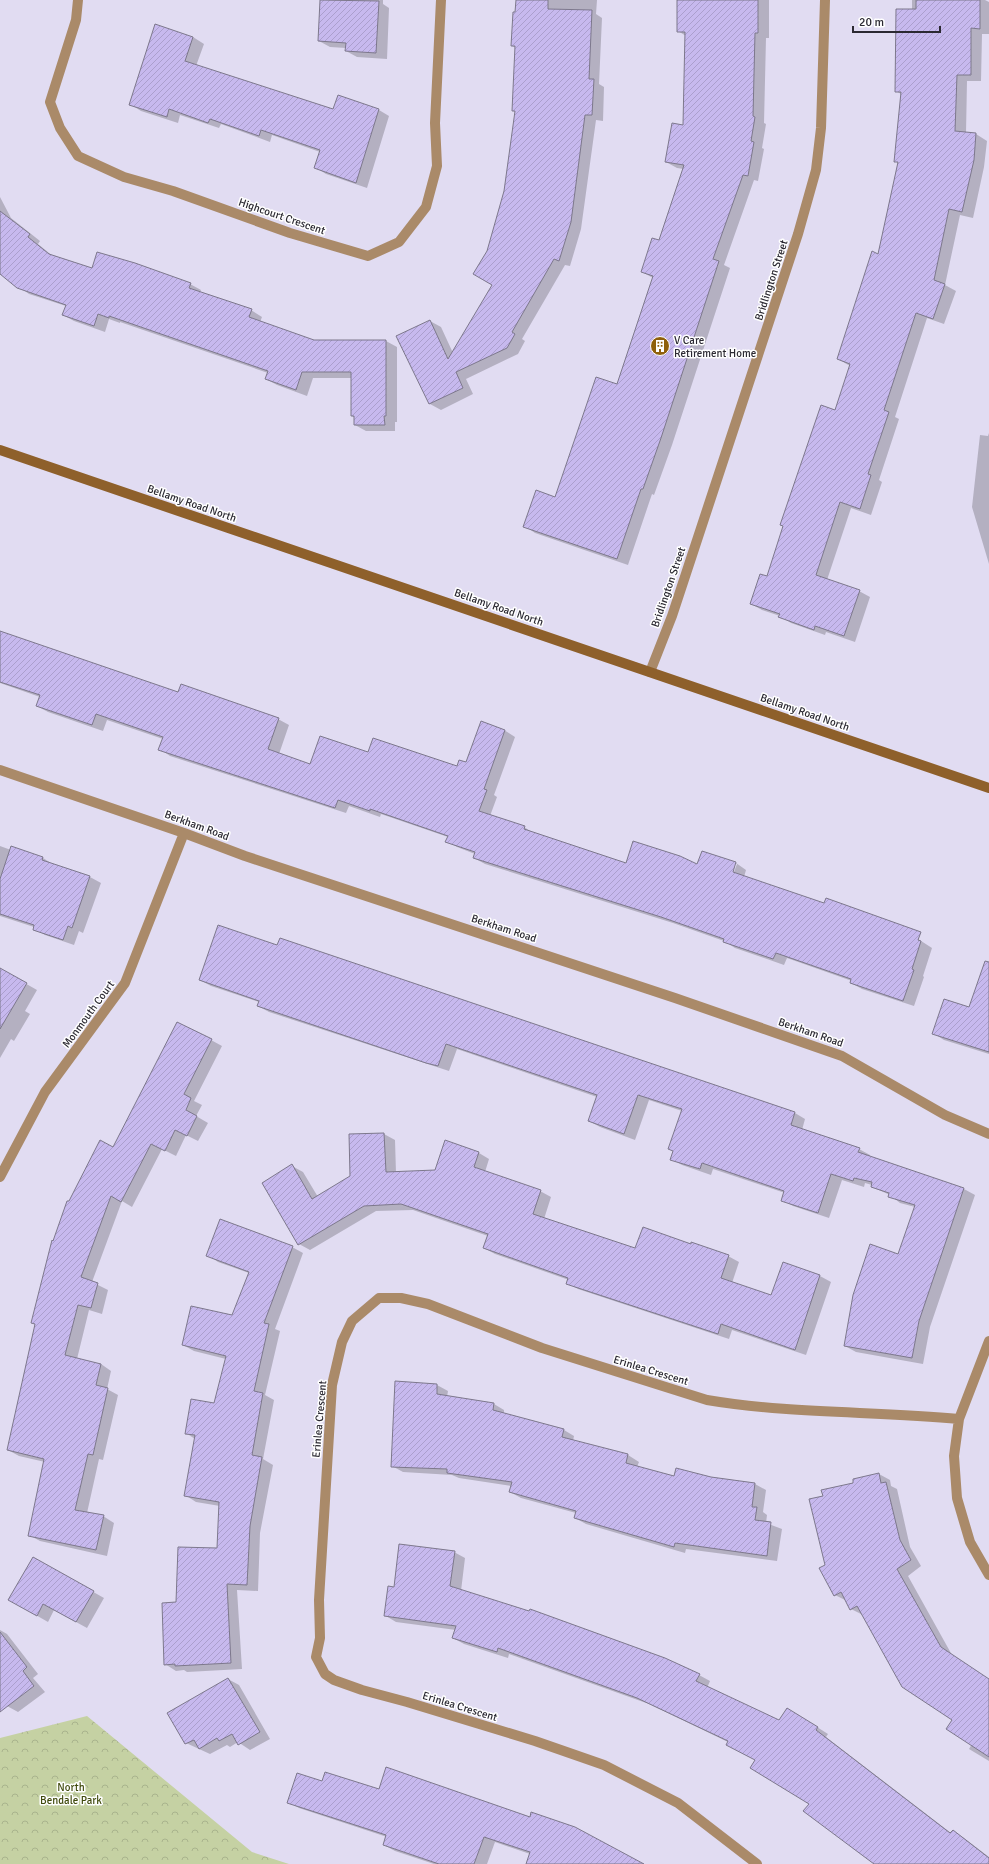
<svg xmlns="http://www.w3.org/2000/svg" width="989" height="1864" viewBox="0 0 989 1864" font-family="Signika,sans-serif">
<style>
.park{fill:url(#park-crowns)}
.shadow{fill:#0003;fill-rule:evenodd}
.building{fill:url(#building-hatch);stroke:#7d788c}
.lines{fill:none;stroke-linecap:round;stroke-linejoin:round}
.street{stroke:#aa8a69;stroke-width:10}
.secondary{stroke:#8e602b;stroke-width:10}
.labels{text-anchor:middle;stroke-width:3;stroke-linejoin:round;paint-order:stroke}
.street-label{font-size:11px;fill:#2b2932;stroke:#fff}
.poi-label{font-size:11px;fill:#2b2932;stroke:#fff;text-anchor:start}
.park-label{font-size:11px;fill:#404a0d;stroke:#fff}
</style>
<defs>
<pattern id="park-crowns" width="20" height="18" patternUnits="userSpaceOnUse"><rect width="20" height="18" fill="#c5d1a3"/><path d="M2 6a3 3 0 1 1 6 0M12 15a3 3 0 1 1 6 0" fill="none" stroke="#a9b38d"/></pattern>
<pattern id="building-hatch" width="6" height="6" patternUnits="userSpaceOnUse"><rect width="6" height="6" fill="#c7b9ee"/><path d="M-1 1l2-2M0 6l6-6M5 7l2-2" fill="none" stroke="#ab9fcd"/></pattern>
</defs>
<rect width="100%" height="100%" fill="#e1dcf2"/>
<path class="park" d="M87 1716 252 1852 289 1864H0V1738Z"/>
<path class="shadow" d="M321 0H383V4L389 8 387 59 357 57 346 51V48L330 47 319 41Z
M516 0H597L596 14 602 18 599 84 604 87 603 121 596 120 581 229 570 266 565 265 522 339 525 341 518 354 466 379 473 394 441 410 430 404 398 336 430 321 441 327 453 353 493 285 488 251 505 192 516 112 513 111 516 48 512 46Z
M678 0H769V38H766L764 123 766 124 762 148 764 149 758 181 754 180 724 265 730 268 672 445 654 495 652 494 628 565 535 533 525 526 556 498 617 385 653 278 642 272 659 241 684 169 677 168 666 162 684 126 686 36 678 31Z
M912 0H985L989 2V34H982L981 81H967L966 133 976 134 987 141 984 167 973 218 960 215 945 285 956 291 944 324 927 318 895 417 899 419 879 480 882 482 871 515 851 508 827 580 859 591 870 597 855 642 826 632 825 635 791 623 780 616 762 610 751 604 767 578 835 411 850 366 838 359 878 255 898 163 895 161 901 94 896 91 912 10Z
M193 37 204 44 196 66 334 111 379 110 389 116 367 188 326 174 315 167 320 152 272 135 270 142 221 124 219 128 180 115 178 123 141 111 130 104Z
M0 197 11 218 40 241 38 244 54 257 93 270 190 284 201 290 200 293 251 310 262 317 260 322 314 341H386L397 347V422H395V431H366L355 425V418L352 416V378H313L307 396 277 385 266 379 268 373 120 322V323L109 319 105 332 74 321 63 315 66 306 29 294 0 273Z
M989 433V564L972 507 980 435 988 436Z
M0 633 179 693 278 719 289 725 279 754 311 766 368 753 457 767 467 763 504 730 515 737 494 795 497 797 490 816 524 827 535 834 626 865 698 866 702 852 736 863 746 870 744 877 918 939 932 948 923 976 924 977 914 1006 862 989 851 983 852 981 787 958 784 965 735 948 724 941 673 923 485 864 474 858 475 854 457 847 446 841 448 837 381 814 380 817 349 806 346 813 170 756 160 749 163 739 107 720 103 731 48 712 37 706 40 697 0 683ZM734 864H737L732 877 730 876Z
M0 846 11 850 12 847 43 858 54 865 90 877 101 883 83 933 79 931 74 945 45 935 34 929V927L0 916Z
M989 963V1054L944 1040 933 1033 970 1008Z
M0 969 37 990 25 1011 30 1014 14 1041 11 1039 0 1058Z
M200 980 795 1113 805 1119 802 1130 859 1149 870 1155V1157L964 1189 975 1195 930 1327 923 1364 856 1352 845 1346 898 1255 915 1207 900 1203 890 1195 872 1187V1185L865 1183 864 1187 842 1180 829 1218 793 1206 782 1200 785 1193 713 1169 711 1175 682 1165 671 1159 682 1111 649 1100 635 1140 600 1127 589 1121 597 1097 457 1049 449 1071 269 1012 258 1006 259 1002 211 986Z
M211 1040 222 1046 194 1101 202 1105 196 1116 208 1123 198 1141 186 1135 176 1156 162 1149 132 1207 122 1201 92 1282 108 1290 102 1314 89 1310 77 1359 101 1364 111 1371 107 1389 118 1395 103 1460 99 1459 87 1513 103 1516 114 1523 107 1556 40 1541 29 1535 45 1462 19 1456 8 1450 35 1324 32 1322 53 1242 69 1202 114 1148Z
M384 1134 395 1140 396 1173 435 1171 479 1153 489 1159 485 1172 540 1191 551 1197 544 1219 636 1250 692 1245 728 1256 739 1262 732 1283 772 1297 784 1263 820 1276 831 1282 806 1355 732 1330 729 1339 578 1289 567 1283 569 1280 495 1254 484 1248 488 1236 413 1210 376 1211 310 1250 299 1244 292 1166 303 1172 318 1197 352 1177Z
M292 1247 303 1253 275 1329 280 1331 265 1395 274 1400 263 1459 273 1465 260 1533 258 1591 237 1590 242 1669 187 1672 184 1670 176 1671 165 1664 218 1549 220 1506 196 1502 185 1495 195 1439 186 1433 215 1404 226 1359 194 1351 183 1345 233 1317 249 1273 218 1262 208 1255Z
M437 1385 448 1391 447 1397 494 1404 504 1410V1414L564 1430 574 1436 573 1441 628 1455 639 1462 637 1467 675 1477 711 1478 755 1484 766 1490 763 1512 767 1515 766 1523 782 1529 777 1561 686 1549 685 1553 586 1524 575 1518 576 1513 521 1498 510 1492 512 1486 459 1478 452 1475 403 1472 392 1466Z
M879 1474 890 1480 891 1486 897 1489 910 1547 921 1566 908 1576 952 1655 989 1680V1761L969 1749 972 1744 954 1720 863 1615 851 1609 847 1601 835 1595 826 1566 824 1497Z
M454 1552 465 1558 461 1591 699 1675 710 1681 707 1688 780 1722 798 1715 828 1734 826 1737 951 1833 953 1831 964 1838 989 1857V1864H874L810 1804 756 1760 728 1742 649 1704 509 1654 508 1658 464 1644 453 1638 456 1630 396 1622 386 1616 395 1588Z
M33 1558 104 1598 87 1628 54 1610 48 1622 13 1602Z
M0 1630 7 1634 38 1674 33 1678 45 1692 18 1712 7 1706 0 1697Z
M228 1679 239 1685 270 1739 250 1750 238 1742 230 1747 227 1745 210 1754 186 1743Z
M322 1782 379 1791 642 1864H527L530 1854 495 1842 487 1864H434L395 1851 384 1845 387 1837 299 1808 288 1802Z"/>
<path class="building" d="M320 0 379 1 376 53 345 51 346 43 318 41Z
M516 0H548V9L592 10 589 79H594L592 115H585L571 222 559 261 554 259 512 332 515 334 507 348 456 372 463 388 429 404 396 336 430 320 448 359 492 285 473 274 487 251 504 191 515 111H512L515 46H511L513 12H515Z
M677 0H758V33H755L753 116 755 117 751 141 754 142 748 176 743 175 713 259 719 261 661 438 643 489H641L617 559 523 527 536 490 555 497 596 377 617 384 653 276 641 272 652 238 659 240 684 165 665 162 672 123 683 125 685 32H677Z
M916 0H980V29L971 28V75H957L955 131 976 133 974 160 962 212 949 209 934 280 945 284 933 319 916 313 884 410 889 412 868 474 871 475 860 509 840 502 816 575 860 590 844 636 815 626 814 630 778 617 780 614 750 604 760 574 767 576 783 526 780 525 821 405 835 410 850 364 837 359 872 251 878 254 898 162H894L901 92H895L896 9H916Z
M155 24 193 37 185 61 333 109 338 95 379 109 356 183 314 168 320 150 261 130 259 136 210 119 208 123 169 109 167 117 129 105Z
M0 211 30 234 28 237 49 254 92 268 97 252 135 263 191 283 189 288 252 309 249 317 314 340H386V416H384L385 425H354V416H351V372H302L296 390 265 379 268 371 109 316V318L98 314 94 326 62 315 66 305 17 288 0 274Z
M0 631 178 692 181 684 279 718 268 749 310 764 320 736 368 752 373 738 457 766 459 760 466 762 481 721 505 730 484 789 487 790 479 811 525 826 524 829 626 863 633 841 680 856 697 864 702 851 736 862 733 872 824 903 826 898 921 932 918 940 921 941 912 969 914 970 903 1001 850 983 851 979 776 953 773 959 723 942 724 939 661 917 473 858 475 852 445 842 448 836 370 809V811L338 800 335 808 158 750 163 737 96 714 92 725 36 706 40 695 0 682Z
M11 846 43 857 42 860 90 876 72 928 68 926 63 940 33 930 34 925 0 914V879Z
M218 925 277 945 280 938 795 1112 791 1125 860 1148 858 1152 964 1188 919 1321 912 1358 844 1346 853 1295 870 1244 898 1254 915 1205 888 1197 889 1193 871 1187 872 1182 854 1178 853 1181 831 1174 818 1213 781 1201 784 1191 702 1163 700 1169 670 1160 673 1151 668 1149 682 1109 638 1095 624 1134 588 1121 597 1095 446 1044 438 1066 426 1063 257 1006 259 1001 199 980Z
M985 961 989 962V1052L932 1034 944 999 969 1007Z
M0 968 27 983 0 1029Z
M177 1022 212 1039 184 1094 191 1098 186 1110 197 1116 187 1136 175 1130 165 1151 151 1144 121 1202 111 1196 81 1277 98 1283 91 1308 78 1305 65 1355 101 1364 96 1385 108 1388 93 1455 88 1454 75 1510 104 1515 96 1550 28 1536 44 1459 7 1450 35 1324 31 1323 52 1240 53 1241 67 1201H69L100 1140 113 1147Z
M384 1133 386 1172 435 1170 445 1140 479 1152 474 1167 541 1190 533 1214 635 1248 643 1227 691 1244V1242L729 1255 721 1278 771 1295 783 1262 820 1275 795 1350 721 1324 718 1334 566 1284 568 1278 483 1248 488 1234 401 1204 364 1206 298 1245 262 1183 292 1164 312 1199 350 1176 349 1134Z
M220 1219 293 1246 264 1323 269 1324 254 1391 263 1393 252 1455 262 1457 250 1526 247 1585 227 1584 231 1663 175 1666V1664L164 1665 162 1603 176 1602 178 1547 217 1548 219 1502 184 1496 195 1435 185 1434 191 1399 214 1403 226 1356 182 1345 191 1306 232 1315 249 1272 206 1256Z
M395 1381 437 1384V1394L494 1403 493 1410 564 1429 562 1437 628 1454 626 1463 674 1476 676 1468 711 1477 755 1483 752 1507H757L755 1520 771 1522 767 1556 675 1543 674 1547 574 1518 576 1511 509 1492 512 1482 447 1473V1469L391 1467Z
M879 1473 881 1483 886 1482 900 1540 911 1560 897 1569 941 1647 989 1679V1757L946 1729 952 1720 902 1687 857 1606 850 1610 841 1592 834 1596 819 1568 825 1565 809 1499 823 1496 821 1490 853 1483V1479Z
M399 1544 455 1551 450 1586 529 1611 530 1609 665 1658 700 1674 696 1681 779 1720 787 1708 818 1727 816 1730 950 1833 953 1830 989 1858V1864H874L803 1811 809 1804 750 1768 755 1760 726 1745 728 1741 637 1698 498 1648 497 1652 452 1638 456 1626 384 1616 388 1586 394 1587Z
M33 1557 94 1591 76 1622 43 1604 37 1616 8 1600Z
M0 1632 27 1667 23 1671 34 1686 0 1712Z
M228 1678 260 1732 238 1745 232 1734 219 1741 217 1738 199 1749 194 1740 185 1744 167 1713Z
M386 1767 530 1817 531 1812 575 1827 644 1864H526L530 1852 484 1837 474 1864H439L383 1845 386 1835 287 1803 297 1773 322 1781 325 1772 379 1789Z"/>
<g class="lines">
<path class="street" d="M78 0 76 20 50 102 60 128 78 156 124 177 173 191 290 233 368 256 399 242 426 207 437 166 435 123 441 0
M650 672 672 616 798 234 816 170 821 128 825 0
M0 770 184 833 245 856 675 998 842 1056 945 1115 989 1134
M0 1177 45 1092 125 983 184 833
M989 1341 959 1419 954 1456 957 1498 970 1542 989 1575
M757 1864 678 1803 604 1765 535 1741 407 1702 362 1690 334 1680 325 1674 316 1657 320 1638 319 1600 332 1385 342 1342 352 1321 379 1298H401L428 1304 542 1348 707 1400C790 1414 875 1411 959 1419"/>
<path class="secondary" d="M0 450 989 788"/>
</g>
<defs>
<symbol id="building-disc" viewBox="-11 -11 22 22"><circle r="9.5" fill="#8f600b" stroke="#fff"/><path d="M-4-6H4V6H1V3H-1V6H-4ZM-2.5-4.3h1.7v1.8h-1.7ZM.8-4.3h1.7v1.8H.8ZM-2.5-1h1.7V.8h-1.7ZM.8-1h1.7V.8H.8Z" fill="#fff"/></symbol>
</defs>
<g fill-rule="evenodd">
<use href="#building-disc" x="649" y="335" width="22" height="22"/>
</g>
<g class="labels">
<g class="street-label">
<text transform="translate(282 216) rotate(19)" y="4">Highcourt Crescent</text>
<text transform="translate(771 280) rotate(-72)" y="4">Bridlington Street</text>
<text transform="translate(192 503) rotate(19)" y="4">Bellamy Road North</text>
<text transform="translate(668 587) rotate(-71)" y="4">Bridlington Street</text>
<text transform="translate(499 607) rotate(19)" y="4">Bellamy Road North</text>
<text transform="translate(805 712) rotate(19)" y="4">Bellamy Road North</text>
<text transform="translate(197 825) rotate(20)" y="4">Berkham Road</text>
<text transform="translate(504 928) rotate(18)" y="4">Berkham Road</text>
<text transform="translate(88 1014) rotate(-54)" y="4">Monmouth Court</text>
<text transform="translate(811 1032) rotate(19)" y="4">Berkham Road</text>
<text transform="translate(651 1370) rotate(17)" y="4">Erinlea Crescent</text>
<text transform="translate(319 1419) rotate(-85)" y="4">Erinlea Crescent</text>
<text transform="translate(460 1706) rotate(17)" y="4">Erinlea Crescent</text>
</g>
<g class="poi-label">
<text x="674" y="344">V Care<tspan x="674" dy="13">Retirement Home</tspan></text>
</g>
<g class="park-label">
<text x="71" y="1791">North<tspan x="71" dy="13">Bendale Park</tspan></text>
</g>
</g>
<path d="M853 26v6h87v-6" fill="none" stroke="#2b2932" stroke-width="2"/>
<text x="859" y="26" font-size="12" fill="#2b2932" stroke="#ffffff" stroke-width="3" paint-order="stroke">20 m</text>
</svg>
